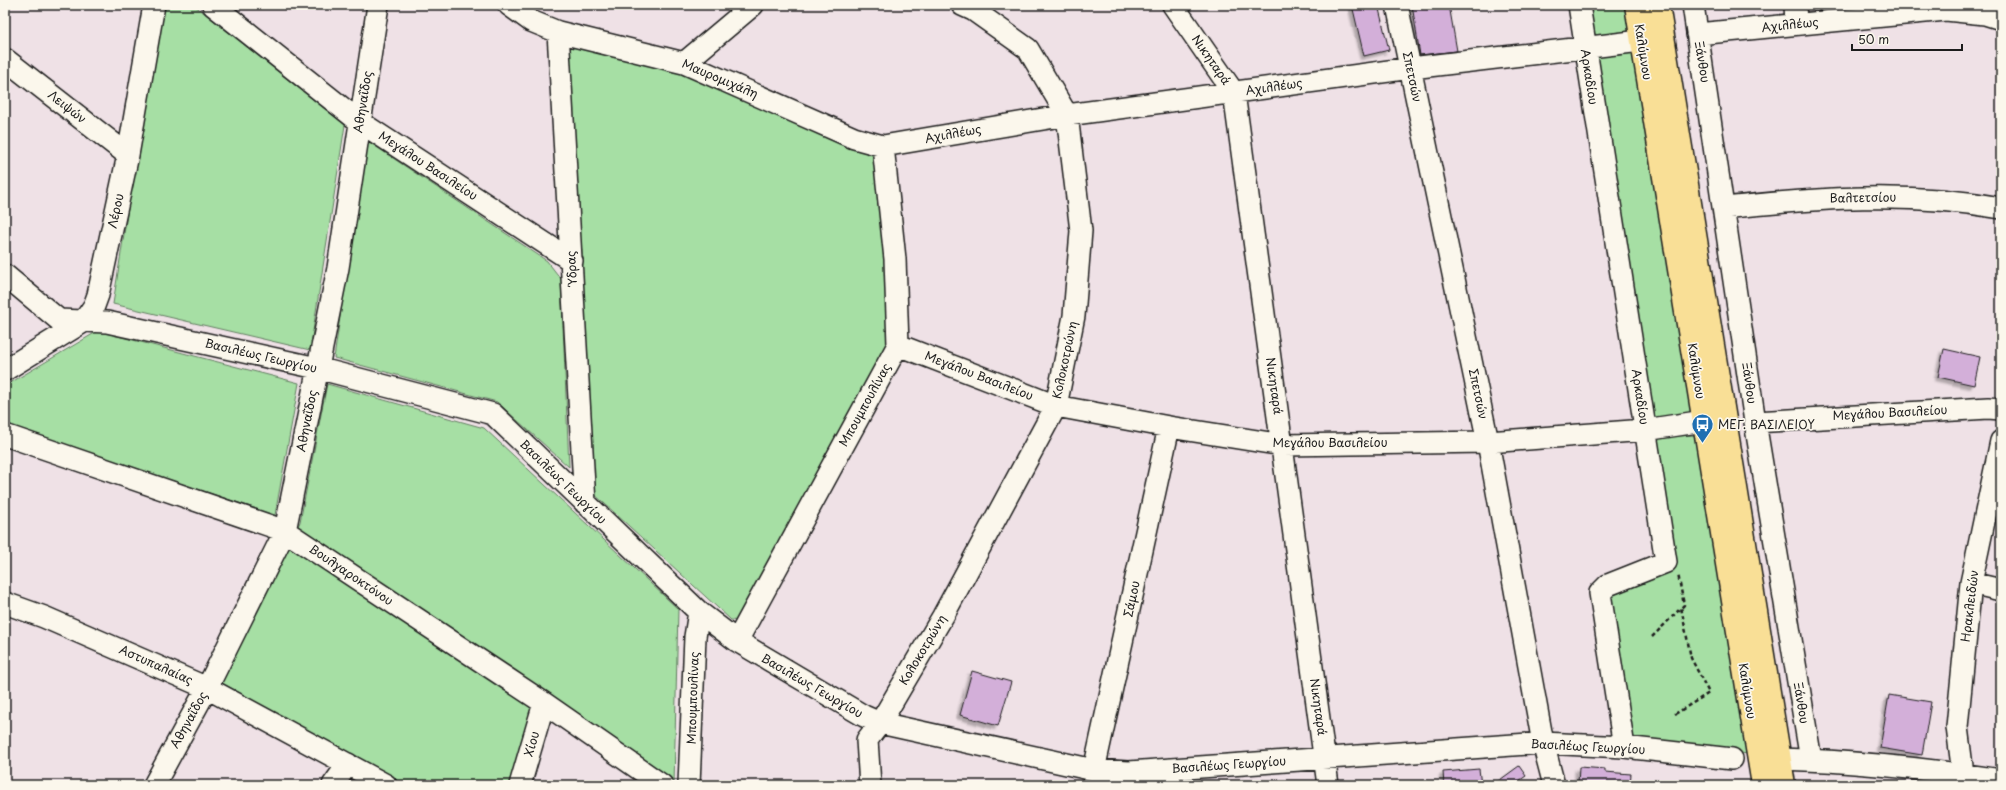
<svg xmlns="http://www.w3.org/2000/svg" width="2006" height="790" viewBox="0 0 2006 790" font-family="'Playpen Sans',sans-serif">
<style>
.green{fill:#a6dfa4;stroke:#617e60}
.building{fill:#d3afd9;stroke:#1c1c1c;filter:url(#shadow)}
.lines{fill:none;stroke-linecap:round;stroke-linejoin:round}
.minor-casing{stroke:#1c1c1c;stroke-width:24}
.major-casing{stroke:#1c1c1c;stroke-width:25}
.path{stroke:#1c1c1c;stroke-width:2.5;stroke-dasharray:4 3;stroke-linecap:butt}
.minor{stroke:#fbf7ec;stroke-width:21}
.major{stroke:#f9df96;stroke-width:22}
.labels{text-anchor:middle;stroke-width:3.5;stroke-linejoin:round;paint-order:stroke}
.street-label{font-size:12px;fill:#1c1c1c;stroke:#fbf7ec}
.poi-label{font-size:12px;fill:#1c1c1c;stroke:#fbf7ec;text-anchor:start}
</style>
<defs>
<filter id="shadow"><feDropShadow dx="-3.5" dy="3.5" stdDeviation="1" flood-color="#0004"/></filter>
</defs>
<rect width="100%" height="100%" fill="#efe1e6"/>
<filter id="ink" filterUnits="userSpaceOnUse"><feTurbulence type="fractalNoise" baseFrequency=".025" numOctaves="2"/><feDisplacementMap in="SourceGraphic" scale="8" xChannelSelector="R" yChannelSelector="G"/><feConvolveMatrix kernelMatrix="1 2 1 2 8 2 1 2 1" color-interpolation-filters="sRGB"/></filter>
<g filter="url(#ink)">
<path class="green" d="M160 5H194L345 125 310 350 113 304Z
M1587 5H1631L1636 34 1592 37Z
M568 42 682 67 874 154 882 175 891 342 740 621 731 620 592 492Z
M1638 51 1697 417 1652 420 1596 54Z
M366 140 547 261 561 279 569 467 497 402 334 358Z
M98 331 299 383 275 515 5 425V386Z
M327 384 484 428 678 609 674 785 537 687 510 785H403L219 681 300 522Z
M1699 435 1748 754 1631 738 1609 597 1676 567 1654 437Z"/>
<path class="building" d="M1352 5H1378L1389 50 1364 56Z
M1412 5H1449L1457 51 1420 55Z
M1944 349 1980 357 1974 385 1938 377Z
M972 671 1011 682 998 726 960 715Z
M1889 695 1931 702 1922 755 1880 748Z
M1519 766 1526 776 1513 785H1493Z
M1579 767 1605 769V772L1631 774 1630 785H1578Z
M1479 769 1481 785H1444L1443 772Z"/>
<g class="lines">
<defs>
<path id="minor" d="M213 5 360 122 572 261
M509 5 531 21 558 32 684 63 854 138 883 146 1067 115 1411 68 1641 41
M1173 5 1234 93 1328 785
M1397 5 1488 442 1543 743 1554 785
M1579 5 1666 562 1608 585 1600 593 1624 747
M1693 5 1755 422 1811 760
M1795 5 1796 24
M558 32 585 503
M1697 34 1946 10 1985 14 2001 19
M5 59 128 155
M684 63 753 5
M1724 208C1817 198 1909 191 2001 208
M5 275 59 320 107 322 317 368 493 414 699 612 737 641 864 716 880 723 1094 770 1129 772 1543 743 1624 747 1732 759
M898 345 1056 406 1169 427 1283 445 1488 442 1645 430 1704 421
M5 370 83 322 94 306 98 295 128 155 154 5
M1755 422 1988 408 2001 409
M5 435 285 531 544 703 662 785
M1971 583 2001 590
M5 603 44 617 207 688 386 785
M737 641 898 345 895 259 883 146
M1780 759C1854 761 1928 769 2001 780
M1094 770 1169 427
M1963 774 1957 727 1971 583 2001 441
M154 785 207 688 285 531 338 268 378 5
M333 785 348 764
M520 785 544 703
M689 785 695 637 699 612
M870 785 867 740 880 723 943 616 1056 406 1074 316 1081 231 1067 115 1028 49 973 10 962 5"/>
<path id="major" d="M1636 5 1763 785
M1658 5 1784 785"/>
</defs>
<use href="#minor" class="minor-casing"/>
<use href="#major" class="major-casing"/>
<path class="path" d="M1652 637 1684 605 1678 574
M1675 714 1709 693 1691 658 1681 607"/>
<use href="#minor" class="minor"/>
<use href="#major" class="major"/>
</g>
</g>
<defs>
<symbol id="bus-pin" viewBox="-11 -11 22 30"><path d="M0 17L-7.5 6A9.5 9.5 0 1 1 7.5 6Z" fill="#1f6fb2" stroke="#fbf7ec"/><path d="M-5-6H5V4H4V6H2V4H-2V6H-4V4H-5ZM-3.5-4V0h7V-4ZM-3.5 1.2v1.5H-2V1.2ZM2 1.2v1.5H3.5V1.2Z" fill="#fff"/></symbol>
</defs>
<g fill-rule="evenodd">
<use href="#bus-pin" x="1690" y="412" width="25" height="34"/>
</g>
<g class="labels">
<g class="street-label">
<text transform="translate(1790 25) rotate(-6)" y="4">Αχιλλέως</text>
<text transform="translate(1643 52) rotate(81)" y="4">Καλύμνου</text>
<text transform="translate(1211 60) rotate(55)" y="4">Νικηταρά</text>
<text transform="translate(1702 62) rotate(81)" y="4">Ξάνθου</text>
<text transform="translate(1412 77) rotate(78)" y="4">Σπετσών</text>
<text transform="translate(1589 77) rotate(81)" y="4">Αρκαδίου</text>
<text transform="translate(720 79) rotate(23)" y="4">Μαυρομιχάλη</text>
<text transform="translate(1274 87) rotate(-8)" y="4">Αχιλλέως</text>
<text transform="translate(363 102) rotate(-81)" y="4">Αθηναΐδος</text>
<text transform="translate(67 107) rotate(38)" y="4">Λειψών</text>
<text transform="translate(953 134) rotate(-10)" y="4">Αχιλλέως</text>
<text transform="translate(428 166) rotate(33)" y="4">Μεγάλου Βασιλείου</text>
<text transform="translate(1863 198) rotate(-1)" y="4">Βαλτετσίου</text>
<text transform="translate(116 211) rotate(-78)" y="4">Λέρου</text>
<text transform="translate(572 268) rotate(-93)" y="4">Ύδρας</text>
<text transform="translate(261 356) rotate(13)" y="4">Βασιλέως Γεωργίου</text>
<text transform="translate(1065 360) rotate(-78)" y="4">Κολοκοτρώνη</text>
<text transform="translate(1696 371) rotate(81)" y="4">Καλύμνου</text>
<text transform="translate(979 376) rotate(21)" y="4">Μεγάλου Βασιλείου</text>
<text transform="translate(1749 383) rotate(82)" y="4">Ξάνθου</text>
<text transform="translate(1274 386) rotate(82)" y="4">Νικηταρά</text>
<text transform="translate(1478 394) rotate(78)" y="4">Σπετσών</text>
<text transform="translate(1640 397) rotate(81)" y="4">Αρκαδίου</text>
<text transform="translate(865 405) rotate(-61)" y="4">Μπουμπουλίνας</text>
<text transform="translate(1890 413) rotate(-3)" y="4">Μεγάλου Βασιλείου</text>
<text transform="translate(307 421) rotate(-79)" y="4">Αθηναΐδος</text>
<text x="1330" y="447">Μεγάλου Βασιλείου</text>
<text transform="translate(563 482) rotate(44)" y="4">Βασιλέως Γεωργίου</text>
<text transform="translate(351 575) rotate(34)" y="4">Βουλγαροκτόνου</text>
<text transform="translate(1132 599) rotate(-78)" y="4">Σάμου</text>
<text transform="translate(1970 606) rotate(-83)" y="4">Ηρακλειδών</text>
<text transform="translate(923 650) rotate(-59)" y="4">Κολοκοτρώνη</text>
<text transform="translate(156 665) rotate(24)" y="4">Αστυπαλαίας</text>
<text transform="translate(812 686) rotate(30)" y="4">Βασιλέως Γεωργίου</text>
<text transform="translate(1747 691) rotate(81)" y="4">Καλύμνου</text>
<text transform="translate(693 698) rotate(-88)" y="4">Μπουμπουλίνας</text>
<text transform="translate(1801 703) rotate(81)" y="4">Ξάνθου</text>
<text transform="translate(1318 707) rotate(82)" y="4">Νικηταρά</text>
<text transform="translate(189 720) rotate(-61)" y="4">Αθηναΐδος</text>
<text transform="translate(532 744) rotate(-74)" y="4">Χίου</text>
<text transform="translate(1588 747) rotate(3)" y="4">Βασιλέως Γεωργίου</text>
<text transform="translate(1229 765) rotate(-4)" y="4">Βασιλέως Γεωργίου</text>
</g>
<g class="poi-label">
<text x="1718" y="429">ΜΕΓ. ΒΑΣΙΛΕΙΟΥ</text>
</g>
</g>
<rect width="2006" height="790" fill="none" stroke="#fbf7ec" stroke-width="20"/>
<rect x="10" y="10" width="1986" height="770" fill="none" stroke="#1c1c1c" stroke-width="1.5" filter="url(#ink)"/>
<path d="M1852 44v6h110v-6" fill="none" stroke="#1c1c1c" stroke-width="2"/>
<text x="1858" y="44" font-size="12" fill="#1c1c1c" stroke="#fbf7ec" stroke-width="3" paint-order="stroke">50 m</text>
</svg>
